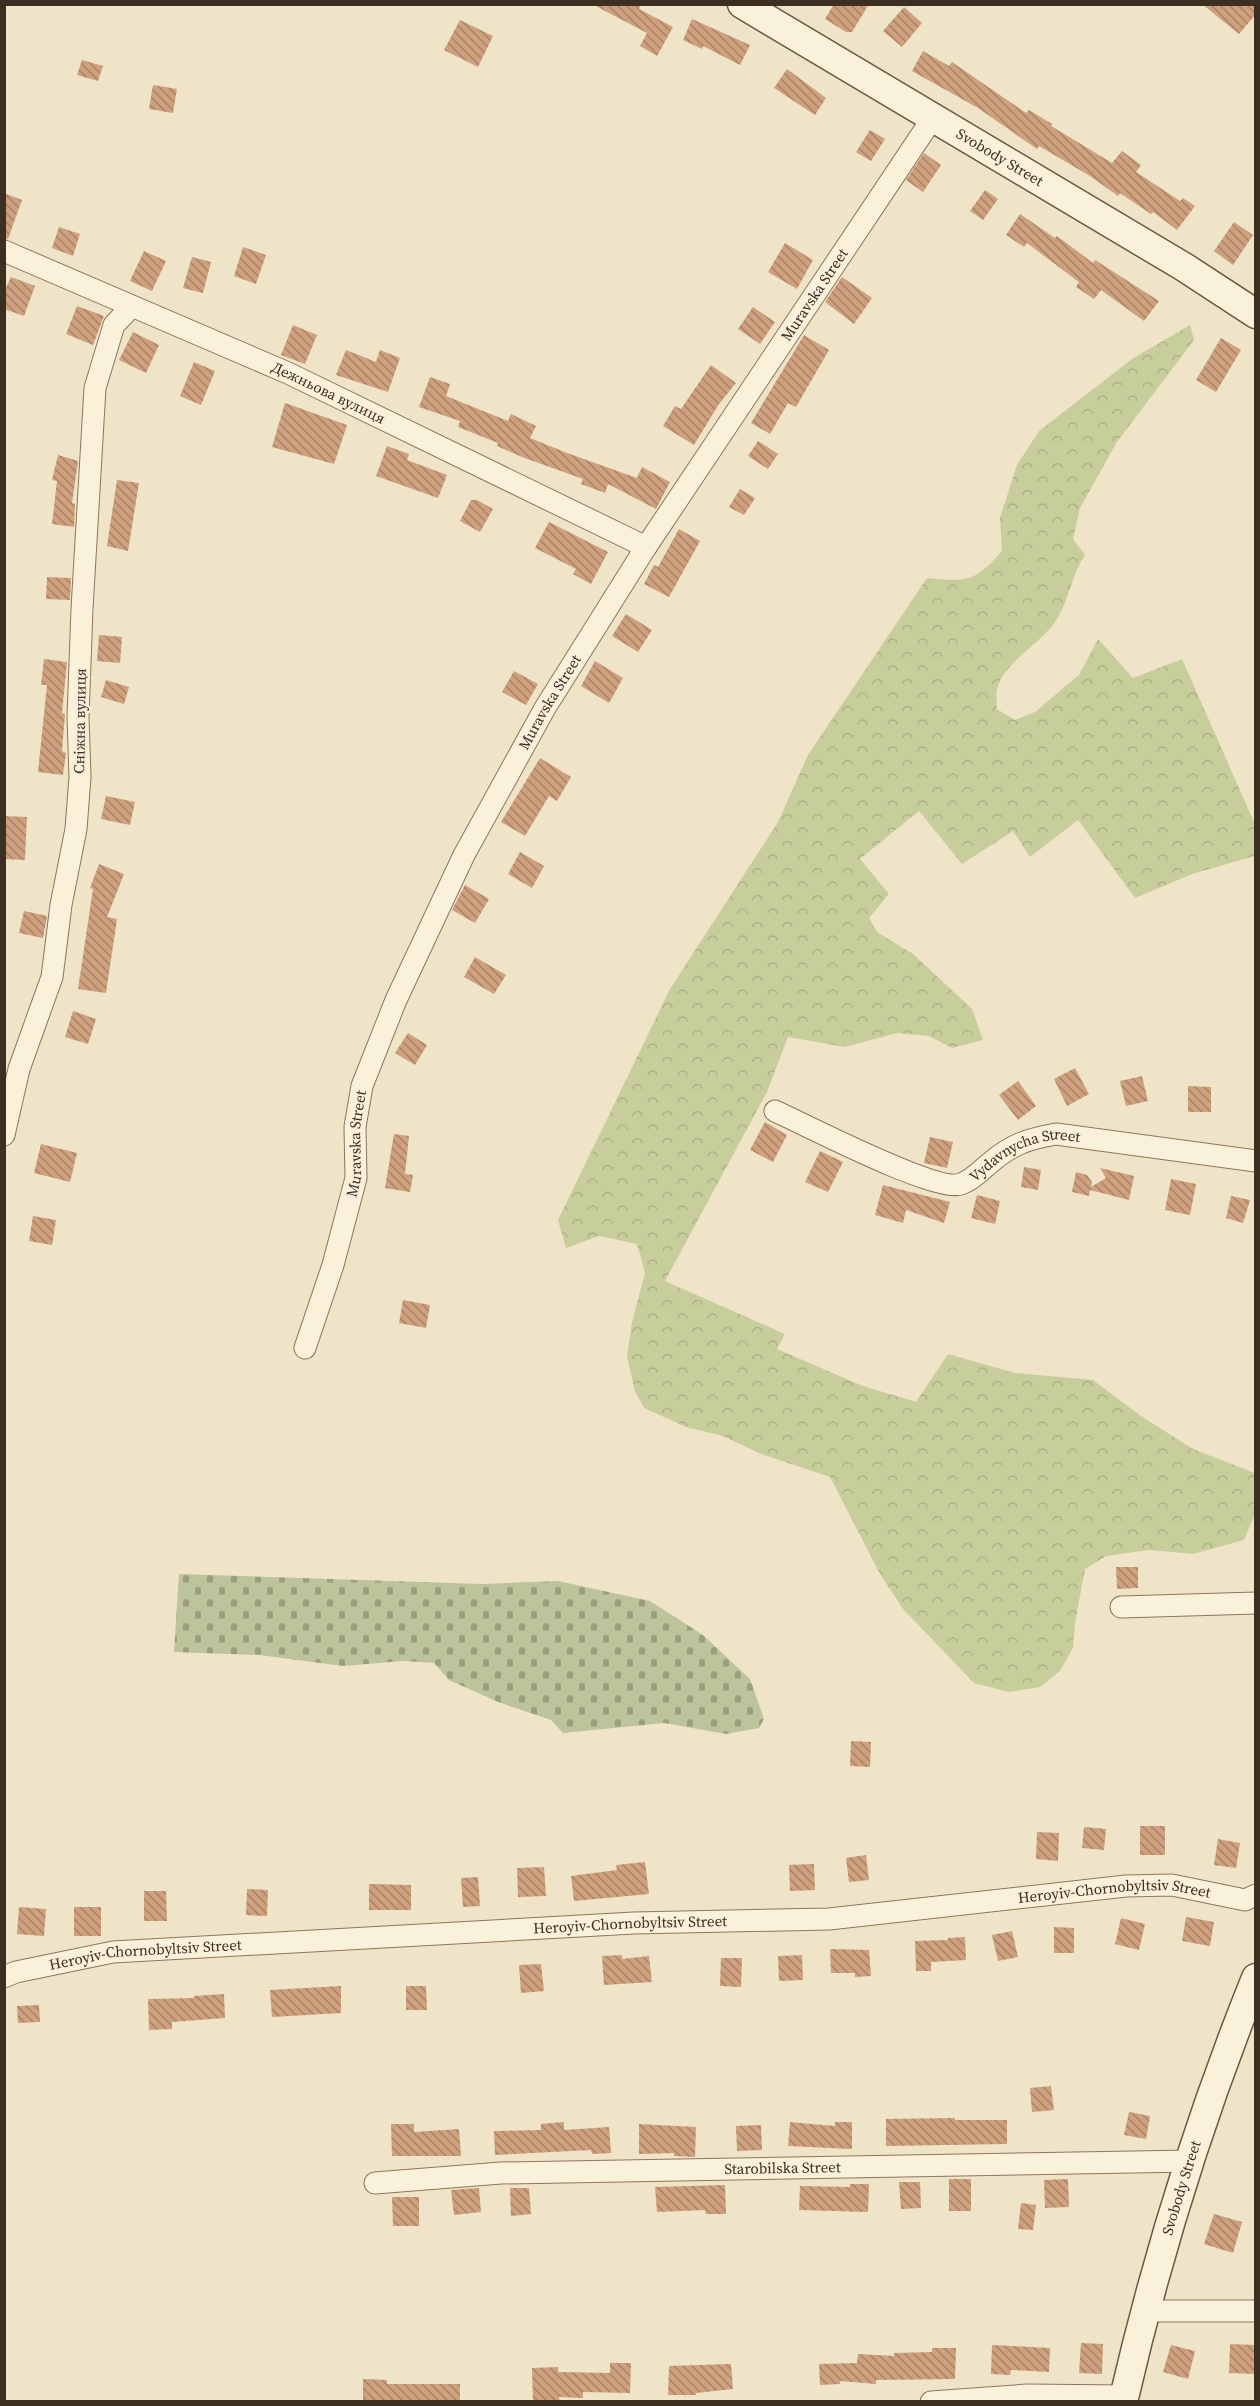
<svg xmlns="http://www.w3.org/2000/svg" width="1260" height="2406" viewBox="0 0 1260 2406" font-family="'Source Serif 4',serif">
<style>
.forest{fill:url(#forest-crowns)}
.cemetery{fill:url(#cemetery-stones)}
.building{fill:url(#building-back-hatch)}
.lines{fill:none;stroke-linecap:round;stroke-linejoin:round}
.street-casing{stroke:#8c765c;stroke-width:23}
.secondary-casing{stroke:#6e573f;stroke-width:31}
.street{stroke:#faf1db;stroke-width:21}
.secondary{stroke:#faf1db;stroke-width:28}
.labels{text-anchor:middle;stroke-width:5;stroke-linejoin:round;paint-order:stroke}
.street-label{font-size:15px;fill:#3c2e20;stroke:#f6eed7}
</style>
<defs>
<pattern id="forest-crowns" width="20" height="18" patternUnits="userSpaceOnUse" patternTransform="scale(1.5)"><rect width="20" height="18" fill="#c7ce9b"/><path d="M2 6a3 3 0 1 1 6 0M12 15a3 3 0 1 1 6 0" fill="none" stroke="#acb185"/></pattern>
<pattern id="cemetery-stones" width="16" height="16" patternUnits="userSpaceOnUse" patternTransform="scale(1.5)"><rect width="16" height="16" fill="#bdc39a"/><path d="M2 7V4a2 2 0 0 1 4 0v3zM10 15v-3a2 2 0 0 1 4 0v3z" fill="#9b9f7d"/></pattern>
<pattern id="building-back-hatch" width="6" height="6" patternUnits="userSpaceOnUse" patternTransform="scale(1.5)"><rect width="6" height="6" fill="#cea07d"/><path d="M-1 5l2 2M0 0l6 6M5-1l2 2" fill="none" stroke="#a88366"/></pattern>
</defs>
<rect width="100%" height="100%" fill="#efe4c7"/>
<path class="forest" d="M1190 325 1194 340 1117 442 1080 508 1073 539 1085 555C1072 574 1069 599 1057 619 1043 642 1006 661 998 686 995 692 997 703 997 709L1015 720 1035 712 1079 675 1098 639 1133 678 1182 659 1255 824V856L1192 874 1135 898 1078 820 1030 857 1013 831 962 864 919 811 860 859 889 894 869 918 877 932 913 954 972 1009 983 1040 952 1048 929 1036 897 1033 845 1047 788 1037 767 1092 665 1281 785 1334 777 1349 863 1386 916 1402 948 1354 1015 1373 1093 1380 1141 1416 1193 1449 1255 1473V1514L1244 1540 1193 1554 1149 1550 1106 1556 1085 1569 1075 1623 1073 1648 1060 1671 1040 1687 1008 1692 974 1683 903 1609 880 1574 830 1477 761 1454 723 1436 686 1427 644 1408 635 1391 627 1357 632 1322 645 1273 637 1244 599 1236 566 1248 558 1220 670 989 778 822 808 755 927 578C967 582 975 582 1002 551L1000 518 1017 465 1039 431 1132 359Z"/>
<path class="cemetery" d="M179 1574 482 1584 558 1581 650 1601 703 1635 750 1679 764 1719 759 1728 726 1734 664 1723 563 1733 551 1720 498 1702 449 1680 434 1663 403 1661 343 1666 259 1655 174 1652Z"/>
<path class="building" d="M592 4H641L639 9 673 27 657 56 640 46 647 33Z
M834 4H869L852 32H846L825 19Z
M1202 4H1256V14L1239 34Z
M904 7 922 23 902 47 883 31Z
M692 19 750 45 740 65 703 46 702 49 683 40Z
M460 20 493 36 478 67 444 50Z
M923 51 949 66 952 62 1026 113 1029 110 1052 124 1051 126 1112 163 1122 151 1141 165 1136 172 1180 201 1183 198 1195 206 1177 230 1153 212 1151 214 1120 193 1118 196 1090 176 1039 146 1037 149 978 108 912 71Z
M82 60 103 66 98 81 77 75Z
M787 69 826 98 815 115 774 88Z
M153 85 177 89 173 113 149 109Z
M870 130 885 139 871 161 856 152Z
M924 153 941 165 923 192 906 180Z
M985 190 998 199 983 220 970 211Z
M4 193 22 200 8 239H4Z
M1020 214 1055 238 1057 236 1093 263 1095 260 1159 301 1144 321 1101 290 1094 299 1076 287 1079 282 1027 243 1024 247 1006 235Z
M1234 222 1253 235 1233 265 1214 251Z
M59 227 80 234 73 256 52 248Z
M785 243 813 260 797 289 768 272Z
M243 247 266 255 256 284 234 276Z
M144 251 166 261 152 291 130 281Z
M192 257 211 262 203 293 183 288Z
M11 277 35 286 24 316 4 309V292Z
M842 277 872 298 854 324 825 302Z
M77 306 104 316 93 345 66 334Z
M753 307 775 322 760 344 738 329Z
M293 325 317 335 305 364 281 355Z
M133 332 159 345 146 373 119 360Z
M804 335 829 350 796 407 788 403 770 434 751 423Z
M1221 338 1241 350 1216 392 1196 380Z
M346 350 376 362 380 350 400 358 388 392 336 375Z
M194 362 215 371 201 405 180 396Z
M711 365 736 383 719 404 694 445 663 426 675 406 681 409Z
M430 377 450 384 446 396 508 421 511 414 536 426 530 438 567 453 637 478 642 467 670 482 656 509 608 484 605 493 581 484 583 479 522 457 497 446 498 443 458 427 460 421 419 407Z
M285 403 347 425 334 464 272 447Z
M758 441 778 454 768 469 748 456Z
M387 446 409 454 407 460 447 475 438 498 376 476Z
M58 455 78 461 72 503 75 504 74 527 52 524 57 481 52 480Z
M117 480 139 483 128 551 107 546Z
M740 489 755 498 744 515 729 507Z
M471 500H477L493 509 480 532 460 521Z
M549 522 608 552 591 584 573 574 576 569 535 548Z
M679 529 700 541 669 597 644 584 654 565 658 567Z
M47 577 71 578 70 600 46 599Z
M626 614 652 630 638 652 612 636Z
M99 635 122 637 120 663 97 661Z
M44 659 67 662 62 713 65 714 62 751 66 753 63 775 38 772 47 685H41Z
M595 661 623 678 609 703 581 686Z
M514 671 538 684 526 705 502 692Z
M106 680 129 687 124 704 101 697Z
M540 758 571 777 557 801 549 796 525 836 501 822Z
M106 796 135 802 130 825 101 819Z
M4 816 27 817 25 860 4 859Z
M520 852 544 866 532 888 508 874Z
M99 864 124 874 107 917 117 919 106 993 78 989 93 889 90 888Z
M465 885 489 899 475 923 452 910Z
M24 911 47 916 43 938 19 933Z
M475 957 506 975 494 994 464 977Z
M73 1011 96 1019 88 1044 65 1037Z
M408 1033 427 1045 415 1065 395 1053Z
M1075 1068 1089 1094 1067 1106 1054 1079Z
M1142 1076 1148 1101 1126 1106 1120 1081Z
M1018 1081 1036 1106 1018 1120 999 1095Z
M1188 1086 1211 1087V1112H1188Z
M765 1122 787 1135 773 1162 750 1150Z
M394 1134 409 1136 405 1174 413 1175 410 1192 385 1188Z
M930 1137 953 1142 947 1168 924 1163Z
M41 1144 77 1153 70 1182 34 1173Z
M820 1151 843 1162 828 1192 805 1182Z
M1024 1167 1041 1170 1038 1190 1021 1187Z
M1100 1168 1134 1176 1129 1200 1090 1190 1089 1196 1072 1192 1076 1172 1087 1175 1092 1182 1091 1187 1106 1178Z
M1171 1179 1196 1184 1190 1215 1165 1210Z
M883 1185 950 1202 944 1223 906 1210 903 1223 875 1215Z
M977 1195 1000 1201 995 1224 971 1218Z
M1231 1196 1250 1200 1243 1223 1226 1218Z
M33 1216 56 1220 52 1245 29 1241Z
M403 1300 430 1305 426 1328 399 1323Z
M1116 1567H1138V1588L1117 1589Z
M851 1741 871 1742 870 1767 850 1766Z
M1140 1826H1165V1855H1140Z
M1084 1827 1106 1829 1104 1850 1082 1848Z
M1037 1832 1059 1833 1058 1861 1036 1859Z
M1218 1839 1240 1843 1236 1868 1214 1865Z
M866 1855 869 1880 849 1882 846 1858Z
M645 1862 649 1894 574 1901 571 1876 617 1870 616 1865Z
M814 1864 815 1890 790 1891 789 1865Z
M544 1867 546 1896 518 1897 517 1868Z
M478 1877 480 1906 463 1907 461 1878Z
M369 1884 411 1885V1910H369Z
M247 1889 268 1890 267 1916 246 1915Z
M144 1891H166L167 1921H144Z
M19 1907 46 1909 44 1936 17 1934Z
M74 1907H101V1936H74Z
M1186 1917 1214 1922 1210 1946 1182 1941Z
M1121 1918 1145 1924 1139 1950 1115 1944Z
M1054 1927 1074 1928V1953H1054Z
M1012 1931 1018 1957 998 1961 992 1935Z
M965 1937 966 1960 931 1962V1971H916L915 1941 948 1940V1938Z
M830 1949 869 1950 871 1976 855 1977V1973H831Z
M622 1955V1959L649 1956 652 1982 604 1985 602 1956Z
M802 1955 803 1980 779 1981 778 1956Z
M721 1958H742L741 1987 720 1986Z
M541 1964 544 1991 521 1993 519 1965Z
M341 1986V2013L272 2017 270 1990Z
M406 1986H426L427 2010H406Z
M224 1994 225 2018 172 2022V2029L149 2030 148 1999 194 1998V1996Z
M39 2005 40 2022 18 2023 17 2006Z
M1051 2086 1054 2110 1032 2112 1030 2088Z
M1129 2112 1150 2116 1146 2139 1124 2135Z
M955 2118V2120H1007V2144L886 2146V2119Z
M564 2122V2130L609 2127 611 2153 592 2154 591 2150 495 2155 494 2131 541 2130V2124Z
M790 2122 835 2126V2122H852V2149L788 2146Z
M391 2124H414V2132L459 2129 461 2156H392Z
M639 2124 696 2127 695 2157 674 2156V2153L639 2154Z
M761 2125 762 2150 737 2151 736 2126Z
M949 2179H971V2211H949Z
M1068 2179 1069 2207 1045 2208 1044 2180Z
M899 2182H920L921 2208 901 2209Z
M850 2184H869L868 2212 799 2210 800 2186 850 2187Z
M725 2185 726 2214H706L705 2210 657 2212 655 2187Z
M479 2188 481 2212 454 2215 451 2190Z
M510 2188H529L531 2214 511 2216Z
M392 2197H419V2226H393Z
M1021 2203 1036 2205 1033 2230 1018 2229Z
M1214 2214 1242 2222 1233 2253 1204 2244Z
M1081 2343 1103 2344 1102 2374 1079 2373Z
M1230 2344 1256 2345V2374L1229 2373Z
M992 2345 1050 2348 1049 2372 1011 2370 1010 2375 991 2374Z
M1171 2345 1195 2351 1188 2379 1163 2372Z
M932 2348H956L955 2379 876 2380V2384L840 2381V2384L820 2385 819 2364 857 2363 858 2354 894 2356V2353L932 2352Z
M610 2363H631L630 2393 583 2392V2398L559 2397 560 2402H533L532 2368 558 2367V2372L610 2373Z
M731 2364 733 2389 696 2393V2395H668L669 2366Z
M363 2379 387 2380V2384H460V2402H363Z"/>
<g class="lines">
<defs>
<g id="street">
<path id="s1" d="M4 251 288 373 646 547"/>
<path id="s2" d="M775 1111C806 1125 936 1193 961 1184 974 1179 980 1171 990 1163 1012 1144 1028 1139 1056 1134L1256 1161"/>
<path d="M4 1135 19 1069 52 977 61 905 76 829 80 777 78 717 82 609 95 388 114 325 131 307"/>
<path id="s3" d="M305 1348 333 1265 356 1178 355 1127 362 1086 396 1000 464 855 545 708 646 547 932 119"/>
<path d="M1121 1607 1256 1603"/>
<path id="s4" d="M4 1977 16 1972 113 1952 634 1923 829 1919 1126 1886 1172 1885 1245 1900 1256 1895"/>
<path id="s5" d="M375 2183 501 2173 1192 2161"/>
<path d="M1143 2311H1256"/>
<path d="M931 2402 1027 2395 1124 2396"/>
</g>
<g id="secondary">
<path id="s6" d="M742 4 1184 267 1256 314"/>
<path id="s7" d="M1123 2402C1156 2259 1201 2114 1256 1978"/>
</g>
</defs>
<use href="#street" class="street-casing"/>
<use href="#secondary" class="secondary-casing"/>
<use href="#street" class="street"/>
<use href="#secondary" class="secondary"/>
</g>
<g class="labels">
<g class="street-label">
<text dy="5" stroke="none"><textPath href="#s6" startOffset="300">Svobody Street</textPath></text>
<text dy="5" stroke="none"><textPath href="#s3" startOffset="1184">Muravska Street</textPath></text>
<text dy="5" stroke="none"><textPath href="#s1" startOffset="354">Дежньова вулиця</textPath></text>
<text dy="5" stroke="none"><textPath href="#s3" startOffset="698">Muravska Street</textPath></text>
<text transform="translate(80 721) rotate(-89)" y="5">Сніжна вулиця</text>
<text dy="5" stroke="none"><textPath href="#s3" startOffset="212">Muravska Street</textPath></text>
<text dy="5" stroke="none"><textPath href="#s2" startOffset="274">Vydavnycha Street</textPath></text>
<text dy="5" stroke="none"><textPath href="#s4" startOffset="1116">Heroyiv-Chornobyltsiv Street</textPath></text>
<text dy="5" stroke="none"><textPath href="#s4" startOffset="630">Heroyiv-Chornobyltsiv Street</textPath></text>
<text dy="5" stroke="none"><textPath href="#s4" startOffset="144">Heroyiv-Chornobyltsiv Street</textPath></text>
<text dy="5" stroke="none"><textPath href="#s5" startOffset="408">Starobilska Street</textPath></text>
<text dy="5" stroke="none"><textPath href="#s7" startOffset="222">Svobody Street</textPath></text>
</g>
</g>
<rect width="1260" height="2406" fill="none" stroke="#3c2e20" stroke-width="12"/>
</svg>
